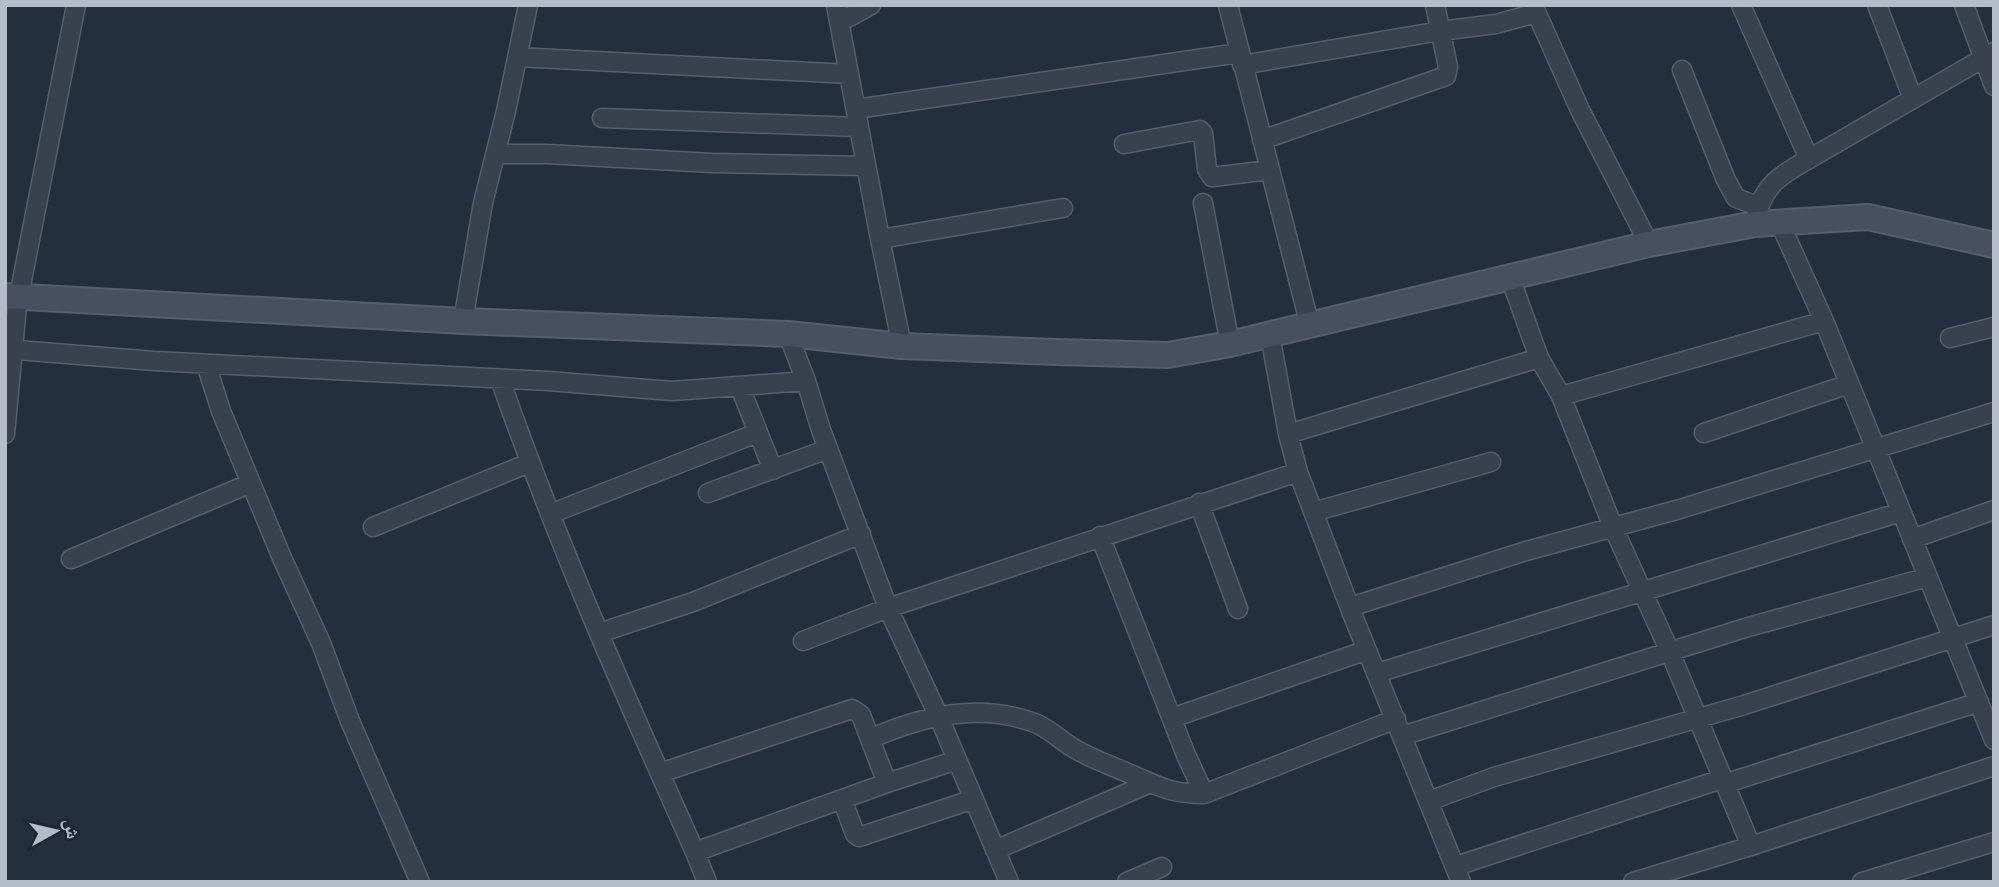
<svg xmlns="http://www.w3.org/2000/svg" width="1999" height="887" viewBox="0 0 1999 887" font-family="Commissioner,'Noto Naskh Arabic',sans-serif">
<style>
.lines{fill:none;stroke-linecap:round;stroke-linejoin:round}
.minor-casing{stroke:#565f6c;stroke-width:21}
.secondary-casing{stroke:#565f6c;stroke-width:28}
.minor{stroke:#38414e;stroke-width:18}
.secondary{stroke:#465061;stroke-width:24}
</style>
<rect width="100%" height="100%" fill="#242f3e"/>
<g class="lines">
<defs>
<path id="minor" d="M836 5 880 239 902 346
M1228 5 1310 326
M1533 5 1580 110 1649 244
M1741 5 1809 159C1778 176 1761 187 1755 224
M1877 5 1913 99
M1964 5 1994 86
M840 22 871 5
M517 57 849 74
M1242 65 1440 31 1496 24 1536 13
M1682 70 1726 180 1736 198 1758 206
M856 109 1239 53
M602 118 859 127
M1262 140 1446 76 1448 67 1435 5
M1124 144 1200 130 1203 133 1207 169 1212 177 1270 170
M496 154H547L712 163 866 166
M1809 159 1994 52
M1203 203 1230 344
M1779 221 1824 321 1994 740
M880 239 1063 208
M1510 277 1539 358 1561 396
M463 321 483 203 506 111 528 5
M1824 321 1561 396 1613 527 1670 652 1751 846 1994 766
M788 334 806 381 821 430 888 608 938 715 1009 882
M1270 335 1288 434 1298 472 1353 616 1461 882
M1950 338 1994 327
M5 349 154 361 548 381 672 391 806 381
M206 364 221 411 282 558 321 643 350 721 420 882
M500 379C556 540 625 696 695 852
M740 387 773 470
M1704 433 1849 384
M5 434 17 306 76 5
M1288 434 1539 358
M708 493 828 449
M1199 503 1238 609
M1313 512 1491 462
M550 514 757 433
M373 527 529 463
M1912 539 1994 510
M71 559 251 483
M1350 607 1526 551 1680 509 1994 412
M599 633 693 602 861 534
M803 641 888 608 1298 472
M1377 673 1901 512
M1172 718 1367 650
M1402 736 1745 628 1928 577
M660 773 852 709 861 715 870 739
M887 783 957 760
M1724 784 1979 702
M1204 794 1396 719
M842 799 855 834 859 837 974 799
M1429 801 1494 777 1744 705 1994 625
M995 850 1148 784
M1456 866 1722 779
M707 882 695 852 887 783 870 739C922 716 979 702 1035 723 1050 729 1061 741 1075 749 1092 759 1110 765 1128 773 1159 786 1169 794 1204 794L1186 755 1100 536
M1127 882 1162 867
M1633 882 1751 846
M1862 882 1994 842"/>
<path id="secondary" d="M5 296 463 321 788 334 902 346 1057 352 1168 355 1230 344 1649 244 1755 224 1868 217 1994 245"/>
</defs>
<use href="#minor" class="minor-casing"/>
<use href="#secondary" class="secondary-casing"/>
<use href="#minor" class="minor"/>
<use href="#secondary" class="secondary"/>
</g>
<rect width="1999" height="887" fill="none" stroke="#b4bcc9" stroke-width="14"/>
<g transform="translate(56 831) rotate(82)" stroke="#1d2633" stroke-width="5" paint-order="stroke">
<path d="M0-5L12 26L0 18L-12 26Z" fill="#b4bcc9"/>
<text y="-10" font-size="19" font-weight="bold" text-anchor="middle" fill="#b4bcc9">ش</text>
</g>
</svg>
